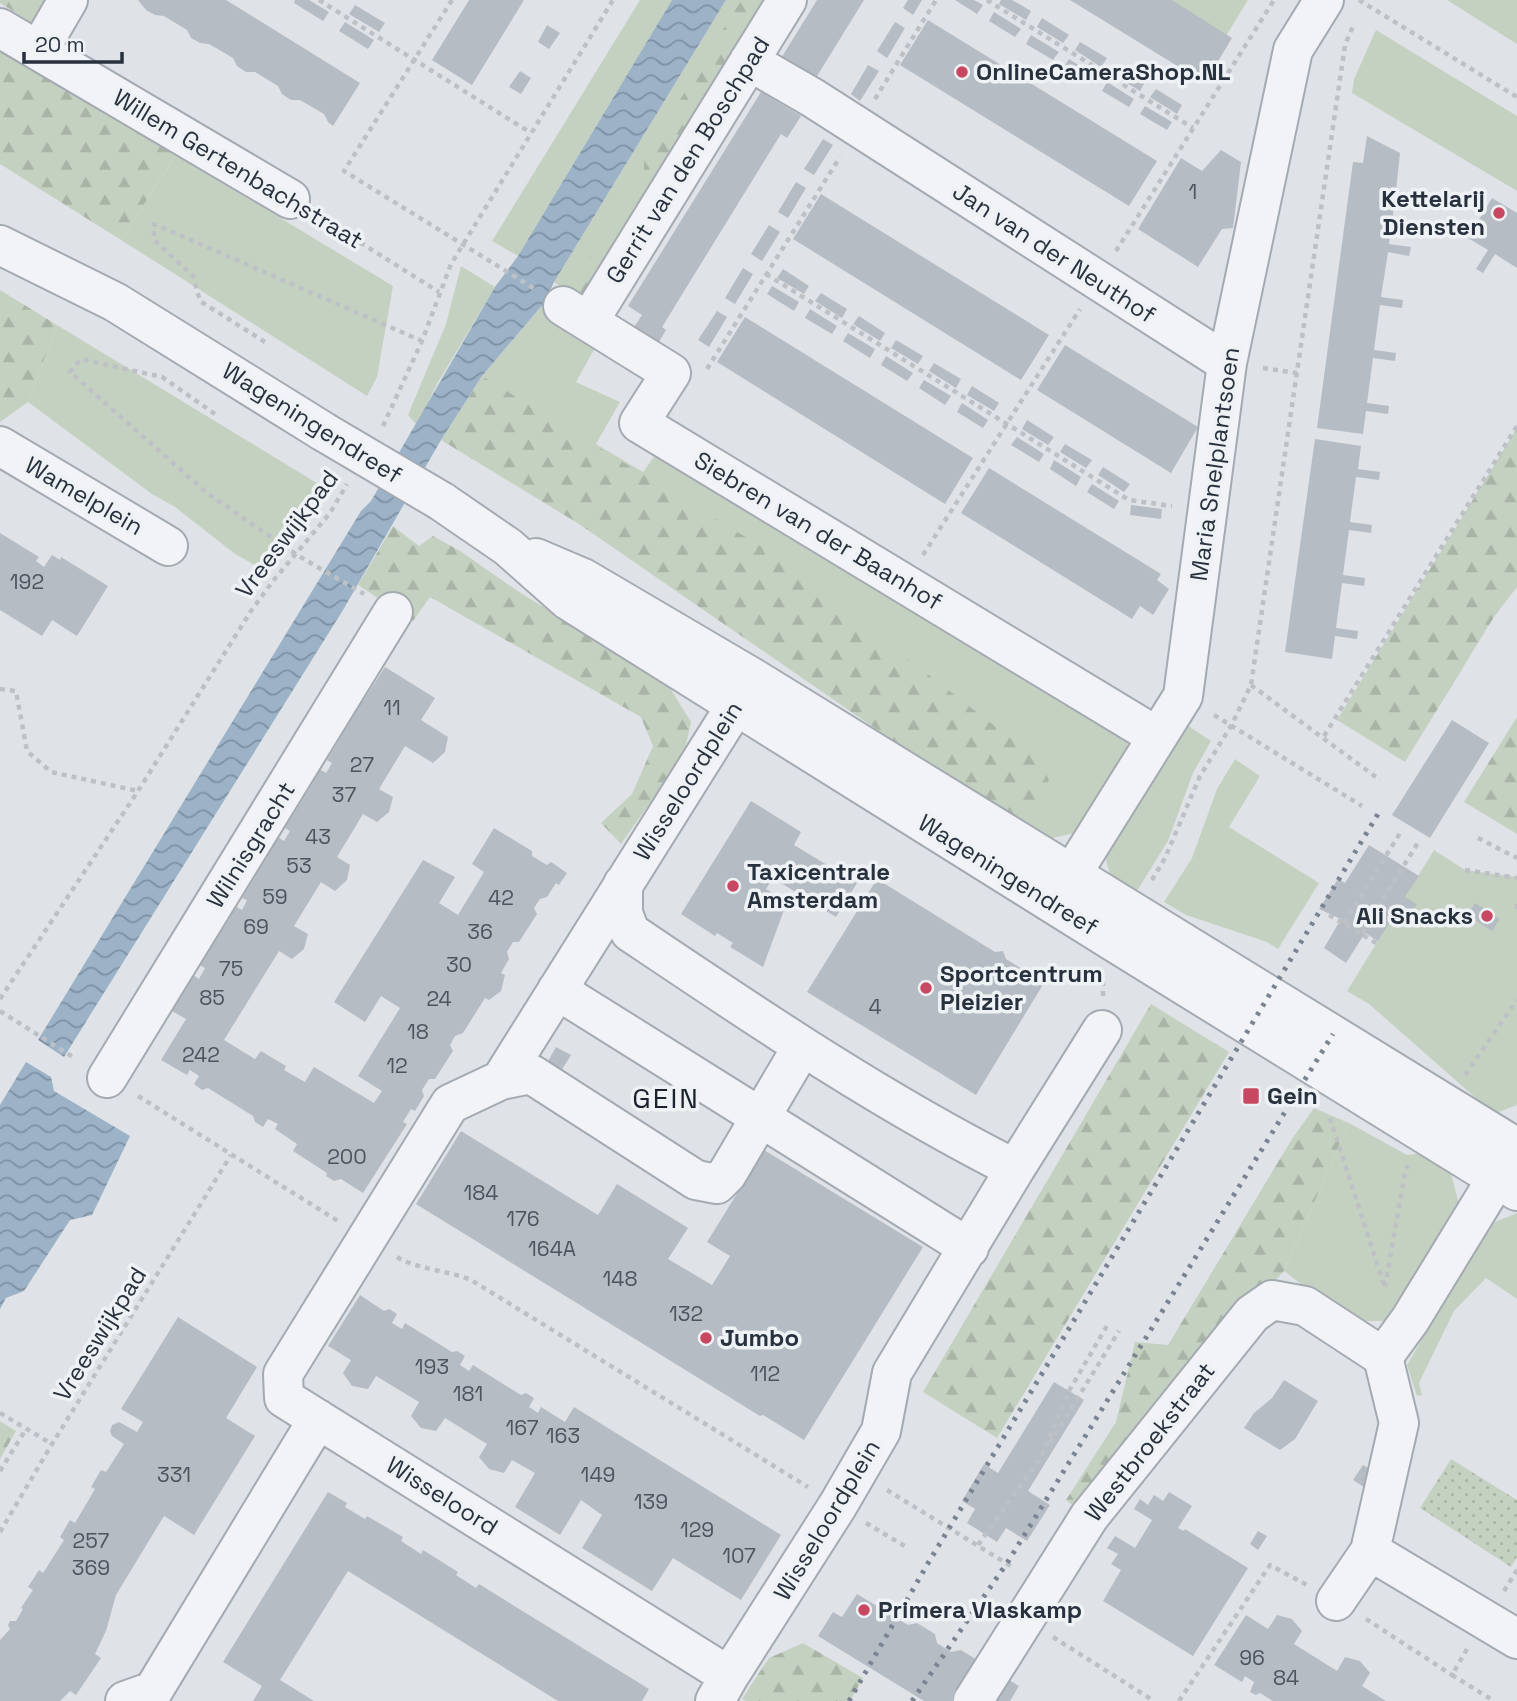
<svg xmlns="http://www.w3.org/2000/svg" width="1517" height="1701" viewBox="0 0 1517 1701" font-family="'Space Grotesk',sans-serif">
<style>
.grass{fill:#c5d1c0}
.forest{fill:url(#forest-firs)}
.park{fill:url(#park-dots)}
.water{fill:url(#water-waves)}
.building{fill:#b6bcc4}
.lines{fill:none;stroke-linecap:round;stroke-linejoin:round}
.minor-casing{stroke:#a4aab2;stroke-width:42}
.path{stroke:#bdc1c6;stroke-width:4.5;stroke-dasharray:5 5;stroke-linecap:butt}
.minor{stroke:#f1f3f6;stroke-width:38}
.rail{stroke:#798391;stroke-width:5;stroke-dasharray:3.5 7;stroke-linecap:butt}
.minor-bridge-casing{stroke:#a4aab2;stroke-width:42;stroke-linecap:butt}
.minor-bridge{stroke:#f1f3f6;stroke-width:38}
.poi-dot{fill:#c94861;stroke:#eef2f5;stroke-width:2.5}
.labels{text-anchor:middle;stroke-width:7;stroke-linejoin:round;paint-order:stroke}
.number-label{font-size:21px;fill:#4c5460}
.poi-label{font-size:24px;font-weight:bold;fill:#28313e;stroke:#eef2f5;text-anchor:start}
.street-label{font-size:24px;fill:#28313e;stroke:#eef2f5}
.quarter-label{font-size:28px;letter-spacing:2px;fill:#1b222f;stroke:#eef2f5}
</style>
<defs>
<pattern id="forest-firs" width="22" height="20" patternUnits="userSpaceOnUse" patternTransform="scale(1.75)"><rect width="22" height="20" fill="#c5d1c0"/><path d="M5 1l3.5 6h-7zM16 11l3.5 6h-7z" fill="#a9b4a6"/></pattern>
<pattern id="park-dots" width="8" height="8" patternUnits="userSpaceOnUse" patternTransform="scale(1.75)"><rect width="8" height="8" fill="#c5d1c0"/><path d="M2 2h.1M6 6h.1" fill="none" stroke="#a9b4a6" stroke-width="1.8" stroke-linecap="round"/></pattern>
<pattern id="water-waves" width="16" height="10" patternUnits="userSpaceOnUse" patternTransform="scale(1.75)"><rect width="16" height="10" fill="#9bb2c7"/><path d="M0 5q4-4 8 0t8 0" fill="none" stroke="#7e91a3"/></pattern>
</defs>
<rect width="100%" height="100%" fill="#dfe3e8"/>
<path class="grass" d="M640 0H672L518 256 492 241Z
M726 0H780L589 307 554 282Z
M1168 0H1248L1226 36Z
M1447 0H1517V44Z
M1376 30 1517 116V191L1352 93 1354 79Z
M176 155 393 286 377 377 367 396 121 240Z
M461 266 495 287 437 384 417 425 408 415 446 324Z
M545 302 601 337 576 382 620 402 596 444 643 472 656 454 1068 707 1093 708 1127 741 1128 753 1079 832 1039 841 482 376Z
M57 325 320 485 291 547 267 572 235 554 175 507 152 494 28 402Z
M1181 721 1211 741 1193 773 1168 841 1132 899 1113 889 1103 846Z
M1235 759 1260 776 1229 827 1319 883 1278 949 1267 942 1186 915 1164 902 1192 858 1217 789Z
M1434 850 1465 870 1517 877V1105L1494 1114 1369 1004 1347 991Z
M1349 1123 1407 1155 1430 1152 1449 1166 1459 1204 1391 1321H1350L1284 1271Z
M1517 1213V1299L1486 1278 1454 1311 1419 1383 1422 1395 1417 1396 1407 1365 1461 1273 1495 1222Z"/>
<path class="forest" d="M0 0H52L36 25 0 3Z
M741 0H770L651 194 642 184 645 157Z
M0 46 176 155 121 240 0 164Z
M591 256 596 277 568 322 554 321 572 279Z
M0 290 57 325 28 402 0 422Z
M482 376 770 552 1040 761 1049 780 1018 827 579 524 441 440Z
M1517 428V587L1494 617 1405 762 1337 720Z
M393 526 419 546 433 536 460 551 519 592 667 683 691 722 684 754 621 844 601 823 632 794 653 746 641 717 430 597 413 621 358 585Z
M1517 717V834L1464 802Z
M1151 1004 1229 1052 997 1438 923 1392Z
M1314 1108 1349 1123 1284 1271 1148 1419 1076 1508 1066 1500 1116 1422 1135 1342 1168 1345 1292 1139Z
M0 1421 16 1431 0 1459Z
M803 1643 863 1678 850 1701H746L742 1699 769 1658Z"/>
<path class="park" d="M1451 1459 1517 1500V1557L1511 1567 1420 1508Z"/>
<path class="water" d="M672 0H726L554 282 545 302 482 376 441 440 343 610 64 1057 38 1040 361 511 371 501 495 287 518 256Z
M26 1062 51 1077 54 1091 130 1136 92 1215 70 1220 24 1291 6 1298 0 1309V1105Z"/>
<path class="building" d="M138 0H226L360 83 333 126 328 122 324 114 300 100H291L282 94 278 86 255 72H246L237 66 233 58 209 44 200 43 191 38 187 30 164 16 155 15 146 10Z
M295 0H309L329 12 323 21 294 3Z
M469 0H524L472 85 432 60Z
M817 0H864L814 81 780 60Z
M908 0H922L913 15 903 8Z
M955 0H974L983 5 977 14Z
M1001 0H1012L1031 11 1026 20 999 4Z
M1070 0H1172L1232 38 1205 83Z
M355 5 385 23 379 32 349 14Z
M994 12 1021 29 1015 37 989 21Z
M1042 18 1069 35 1063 43 1037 27Z
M928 20 1157 161 1129 206 900 65Z
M345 22 374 40 368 49 339 31Z
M895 22 905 28 887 58 877 51Z
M547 25 560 33 549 49 538 42Z
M1031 35 1059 52 1053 60 1026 44Z
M1080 42 1107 58 1101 67 1075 50Z
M1069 59 1096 76 1091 84 1064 67Z
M868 65 879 71 860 101 851 94Z
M1118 65 1145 82 1140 91 1112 74Z
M520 71 531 78 521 94 509 87Z
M1107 82 1134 99 1129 107 1102 91Z
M1156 89 1182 105 1177 114 1150 97Z
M761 92 801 116 787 138 781 134 662 327 666 330 659 342 634 327 642 315 628 306Z
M1145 106 1172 122 1167 130 1140 114Z
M1367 136 1400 153 1396 191 1418 194 1417 202 1395 199 1389 244 1411 247 1409 256 1388 252 1381 297 1403 300 1402 308 1380 305 1374 350 1396 353 1395 361 1373 358 1367 403 1389 406 1388 414 1366 411 1363 434 1317 428 1353 162 1363 163Z
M823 139 833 145 814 175 804 169Z
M1221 150 1241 162 1233 228 1222 229 1198 267 1138 229 1181 158 1202 171Z
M796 182 806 188 788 218 778 212Z
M821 194 1049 335 1021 380 793 239Z
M1492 198 1517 213V268L1495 254 1483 273 1476 269 1488 250 1468 238Z
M769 225 780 232 762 261 751 254Z
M743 268 753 274 735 304 725 298Z
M783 269 809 286 804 294 777 278Z
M772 286 799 302 794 311 767 294Z
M821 293 847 309 842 318 815 301Z
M810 309 837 326 832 334 805 318Z
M717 311 727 317 709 347 698 340Z
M859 316 885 333 880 341 853 324Z
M745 317 973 458 945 504 717 362Z
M848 333 875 349 870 358 843 341Z
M896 340 923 356 918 364 891 348Z
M1065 345 1198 427 1171 473 1037 390Z
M886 356 913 373 907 381 881 365Z
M934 363 961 379 956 388 929 371Z
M924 380 951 396 945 405 919 388Z
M972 386 999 403 994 411 967 395Z
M962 403 988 420 983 428 957 412Z
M1027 420 1054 437 1048 445 1022 429Z
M1017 437 1044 454 1039 462 1011 445Z
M1315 439 1361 446 1358 469 1380 472 1379 480 1356 477 1350 522 1372 525 1371 533 1349 530 1343 575 1365 578 1364 586 1342 583 1336 628 1358 631 1357 639 1335 636 1332 659 1285 652Z
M1065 444 1092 460 1086 468 1060 452Z
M1054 460 1081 477 1076 486 1050 469Z
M1103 467 1130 484 1124 492 1098 475Z
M989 468 1161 574 1157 580 1169 589 1153 615 1140 606 1132 619 961 513Z
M1092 484 1119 501 1114 509 1087 492Z
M1131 505 1162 509 1161 519 1130 515Z
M0 533 39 557 36 561 44 567 52 555 60 560 61 557 108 586 77 636 52 620 42 636 0 610Z
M385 667 435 698 421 720 448 737 445 752 433 763 405 746 379 789 393 797 389 812 377 822 363 814 337 857 350 865 347 880 335 891 321 882 294 926 308 934 304 949 292 959 279 951 224 1040 255 1059 261 1051 286 1066 284 1070 305 1082 314 1067 374 1103 382 1091 358 1076 400 1008 381 996 365 1022 334 1002 423 860 455 877 439 903 458 915 484 872 472 864 494 828 532 851V856L547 865 551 862 567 873 559 885 556 883 547 897 540 899 534 908 537 914 519 942H513L507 952 509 959 501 973 505 975 501 991 489 1000 485 998 463 1033 455 1036 450 1045 453 1051 435 1079H429L422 1090 424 1096 415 1111 411 1109 403 1122 407 1124 363 1193 341 1179 334 1181 326 1176 327 1173 293 1151 297 1144 275 1129 278 1124 268 1119 263 1127 255 1122 253 1116 208 1088 202 1090 194 1084 199 1076 190 1070 187 1075 161 1060 186 1019 172 1011 188 986 185 981 192 974 199 979 205 968 200 965 205 958 202 956 213 937 216 939 230 918 227 913 233 905 242 910 247 900 242 898 272 849 271 844 276 836 284 841 290 831 285 828 314 781 312 776 318 768 326 773 332 763 327 760 356 712 354 708 360 699 363 701Z
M1452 720 1489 743 1430 838 1392 815Z
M751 801 801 832 794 845 857 883 836 917 773 878 766 889 787 902 763 967 730 947 733 943 717 933 715 936 681 914Z
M1369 845 1419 876 1405 897 1417 904 1406 921 1395 914 1378 941 1365 933 1346 963 1324 948 1341 919 1319 909 1338 879 1345 883Z
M877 879 995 952 1003 951 1006 959 1044 983 976 1095 807 992Z
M1475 903 1500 919 1492 931 1467 915Z
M556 1047 571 1055 561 1071 547 1063Z
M461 1131 598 1215 617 1184 688 1228 668 1259 712 1285 730 1256 707 1242 764 1150 923 1247 804 1440 763 1415 760 1416 416 1204Z
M360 1295 384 1311 389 1309 397 1314 392 1323 402 1329 405 1323 452 1352 457 1351 465 1356 460 1365 469 1371 473 1365 521 1395 526 1393 534 1398 529 1407 538 1413 541 1407 565 1422 574 1407 781 1535 741 1600 673 1558 652 1591 582 1548 602 1515 581 1500 560 1535 515 1507 535 1473 512 1460 504 1473 489 1469 479 1457 487 1444 445 1418 436 1431 421 1428 411 1416 419 1402 376 1376 368 1389 352 1386 343 1373 351 1360 328 1346Z
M178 1317 257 1367 226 1418 255 1436 194 1535 164 1516 116 1595 106 1631 95 1654 101 1658 76 1695 70 1691 60 1701H0V1640L10 1629 8 1625 10 1621H16L23 1609 21 1608 33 1590 28 1587 39 1570 43 1573 64 1540 60 1537 70 1520 75 1523 95 1489 91 1487 101 1470 106 1472 124 1444 112 1436 110 1431 112 1425 119 1422 137 1432 143 1422 121 1409Z
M1284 1380 1318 1401 1295 1439 1280 1450 1244 1428 1254 1413 1272 1398Z
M1054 1382 1084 1400 1028 1491 1050 1505 1027 1541 1006 1528 997 1542 967 1523 975 1509 962 1501 984 1464 998 1473Z
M1363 1465 1377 1473 1367 1489 1353 1480Z
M328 1492 347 1503 345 1507 365 1519 367 1516 403 1537 401 1541 421 1554 423 1550 458 1572 456 1575 476 1588 479 1584 649 1689 642 1701H558L348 1571 280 1680 314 1701H253L262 1686 223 1662Z
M1169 1492 1192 1506 1178 1528 1184 1531 1185 1529 1248 1568 1193 1656 1103 1601 1121 1570 1111 1564 1118 1554 1107 1548 1115 1536 1135 1548 1152 1520 1134 1509 1140 1499 1148 1505 1154 1495 1163 1501Z
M1258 1531 1267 1536 1258 1550 1250 1544Z
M857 1594 908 1625 917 1623 935 1634 937 1643 951 1652 961 1650 1019 1686 1010 1701H924L818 1636 833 1612 842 1617Z
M1246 1615 1268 1629 1277 1615 1292 1619 1302 1631 1294 1644 1337 1671 1345 1657 1360 1661 1370 1673 1362 1686 1386 1701H1273L1260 1693 1256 1695 1250 1692 1254 1682 1245 1676 1242 1682 1214 1665Z"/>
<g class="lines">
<defs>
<path id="minor" d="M0 28 290 199
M39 50 68 0
M749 61 813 98 1227 363
M0 245 115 302 324 432
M563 306 671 373 639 423 1156 736
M589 321 787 0
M0 446 168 546
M441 501 508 547 569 601 1114 942 1517 1191
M536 558 583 578 753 678 1517 1148
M623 884V913L630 932C755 1016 880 1101 1015 1169L1102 1030
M1058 896 1183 696 1227 363 1293 50 1324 0
M557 990 969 1248
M107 1078 393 612
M501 1080 531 1074 696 1180 717 1184 727 1174 802 1047
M1089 1517 1252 1314 1272 1300 1305 1306 1383 1357
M1370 1551 1517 1639
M1336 1601 1370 1551 1399 1423 1383 1357 1410 1320 1511 1155
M729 1676 838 1505 881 1431 892 1373 1015 1169
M125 1701 153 1691 318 1419
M715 1701 729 1676 284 1398 283 1374 450 1104 501 1080 753 678"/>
</defs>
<use href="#minor" class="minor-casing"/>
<path class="path" d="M319 0 531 133
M452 0 344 171 535 289
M987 0 1193 128
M1359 0 1517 97
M875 99 936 0
M318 216 439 292
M1116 251 1274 0
M766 274 1129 500 1172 506
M265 342 200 301 193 276 154 240V224L422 341
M1263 368 1297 373
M707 369 840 157
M215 414 162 377 81 359 70 372 207 493 297 555 364 594
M383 426 422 341 451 264 613 0
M923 555 1080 309
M1251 685 1380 780
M0 689 16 691 27 751 51 772 138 791
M1214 715 1362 806
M1324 736 1517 426
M1478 838 1517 858
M1465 870 1517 878
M1152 880 1165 858 1200 776 1231 726 1251 685 1345 45 1353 26
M1517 904V913
M1329 915 1378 944
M1344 923 1402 830
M1362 933 1419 841
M1103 996V977
M0 999 138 791 251 611 273 581 330 513 347 484
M0 1011 76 1059
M1465 1075 1517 1000
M138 1096 338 1221
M1330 1118 1385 1288
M397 1257C419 1270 447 1270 471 1280L808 1487
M1385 1287 1405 1172 1408 1165
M0 1413 52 1444
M1050 1443 1119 1331
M0 1471 26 1429
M887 1490 1014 1568
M866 1523 908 1548
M0 1532 52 1444 231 1155
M978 1545 1042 1455 1069 1391 1108 1324
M1504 1591 1517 1570
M1366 1619 1452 1675
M1053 1637 1154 1701
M1467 1649 1452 1675 1494 1701
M1179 1701 1270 1565 1307 1585"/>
<use href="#minor" class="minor"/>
<path class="rail" d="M849 1701 927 1565 1378 814
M912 1701 1009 1560 1333 1034"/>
<defs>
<path id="minor-bridge" d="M324 432 441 501
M973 1701 1089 1517"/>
</defs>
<use href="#minor-bridge" class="minor-bridge-casing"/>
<use href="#minor-bridge" class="minor-bridge"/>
</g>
<g class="poi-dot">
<circle cx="962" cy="72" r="7"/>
<circle cx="1499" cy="213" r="7"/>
<circle cx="733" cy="886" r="7"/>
<circle cx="1487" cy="916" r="7"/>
<circle cx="926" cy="988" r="7"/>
<rect x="1242" y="1087" width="18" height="18" rx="3.5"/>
<circle cx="706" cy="1338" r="7"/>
<circle cx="864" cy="1610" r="7"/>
</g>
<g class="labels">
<g class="number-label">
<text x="1193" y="199">1</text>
<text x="27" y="589">192</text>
<text x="392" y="715">11</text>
<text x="362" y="772">27</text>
<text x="344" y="802">37</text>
<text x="318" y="844">43</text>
<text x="299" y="873">53</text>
<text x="275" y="904">59</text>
<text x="501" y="905">42</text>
<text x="256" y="934">69</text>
<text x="480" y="939">36</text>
<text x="459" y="972">30</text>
<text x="231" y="976">75</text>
<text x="212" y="1005">85</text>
<text x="439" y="1006">24</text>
<text x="875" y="1014">4</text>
<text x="418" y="1039">18</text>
<text x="201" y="1062">242</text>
<text x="397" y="1073">12</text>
<text x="347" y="1164">200</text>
<text x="481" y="1200">184</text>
<text x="523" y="1226">176</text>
<text x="552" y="1256">164A</text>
<text x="620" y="1286">148</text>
<text x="686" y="1321">132</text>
<text x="432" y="1374">193</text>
<text x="765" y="1381">112</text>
<text x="468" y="1401">181</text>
<text x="522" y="1435">167</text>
<text x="563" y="1443">163</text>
<text x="174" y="1482">331</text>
<text x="598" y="1482">149</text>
<text x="651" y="1509">139</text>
<text x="697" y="1537">129</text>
<text x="91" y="1548">257</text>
<text x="739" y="1563">107</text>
<text x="91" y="1575">369</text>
<text x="1252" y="1665">96</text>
<text x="1286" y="1685">84</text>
</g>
<g class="poi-label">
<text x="976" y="80">OnlineCameraShop.NL</text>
<text x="1485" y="207" text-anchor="end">Kettelarij<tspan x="1485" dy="28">Diensten</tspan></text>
<text x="747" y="880">Taxicentrale<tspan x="747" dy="28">Amsterdam</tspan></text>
<text x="1473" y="924" text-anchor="end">Ali Snacks</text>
<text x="940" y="982">Sportcentrum<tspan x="940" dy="28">Pleizier</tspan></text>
<text x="1267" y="1104">Gein</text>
<text x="720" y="1346">Jumbo</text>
<text x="878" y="1618">Primera Vlaskamp</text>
</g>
<g class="street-label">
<text transform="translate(688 160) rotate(-58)" y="8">Gerrit van den Boschpad</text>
<text transform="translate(238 169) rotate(31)" y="8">Willem Gertenbachstraat</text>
<text transform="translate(1054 253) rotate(33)" y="8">Jan van der Neuthof</text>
<text transform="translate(312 423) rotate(32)" y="8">Wageningendreef</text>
<text transform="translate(1215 464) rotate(-82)" y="8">Maria Snelplantsoen</text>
<text transform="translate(84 496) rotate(30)" y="8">Wamelplein</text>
<text transform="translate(818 531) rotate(31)" y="8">Siebren van der Baanhof</text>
<text transform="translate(287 534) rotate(-53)" y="8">Vreeswijkpad</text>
<text transform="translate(688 781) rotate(-58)" y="8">Wisseloordplein</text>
<text transform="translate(251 845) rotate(-58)" y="8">Wilnisgracht</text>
<text transform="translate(1008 875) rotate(32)" y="8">Wageningendreef</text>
<text transform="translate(100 1334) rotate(-58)" y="8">Vreeswijkpad</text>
<text transform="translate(1150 1442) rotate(-52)" y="8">Westbroekstraat</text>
<text transform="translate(442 1496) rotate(32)" y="8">Wisseloord</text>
<text transform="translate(827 1520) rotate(-59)" y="8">Wisseloordplein</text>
</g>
<g class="quarter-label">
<text x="666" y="1108">GEIN</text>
</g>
</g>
<path d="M24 52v10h98v-10" fill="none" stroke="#28313e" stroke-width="3.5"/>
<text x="35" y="52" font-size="21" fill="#28313e" stroke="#eef2f5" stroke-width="5" paint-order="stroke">20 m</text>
</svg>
